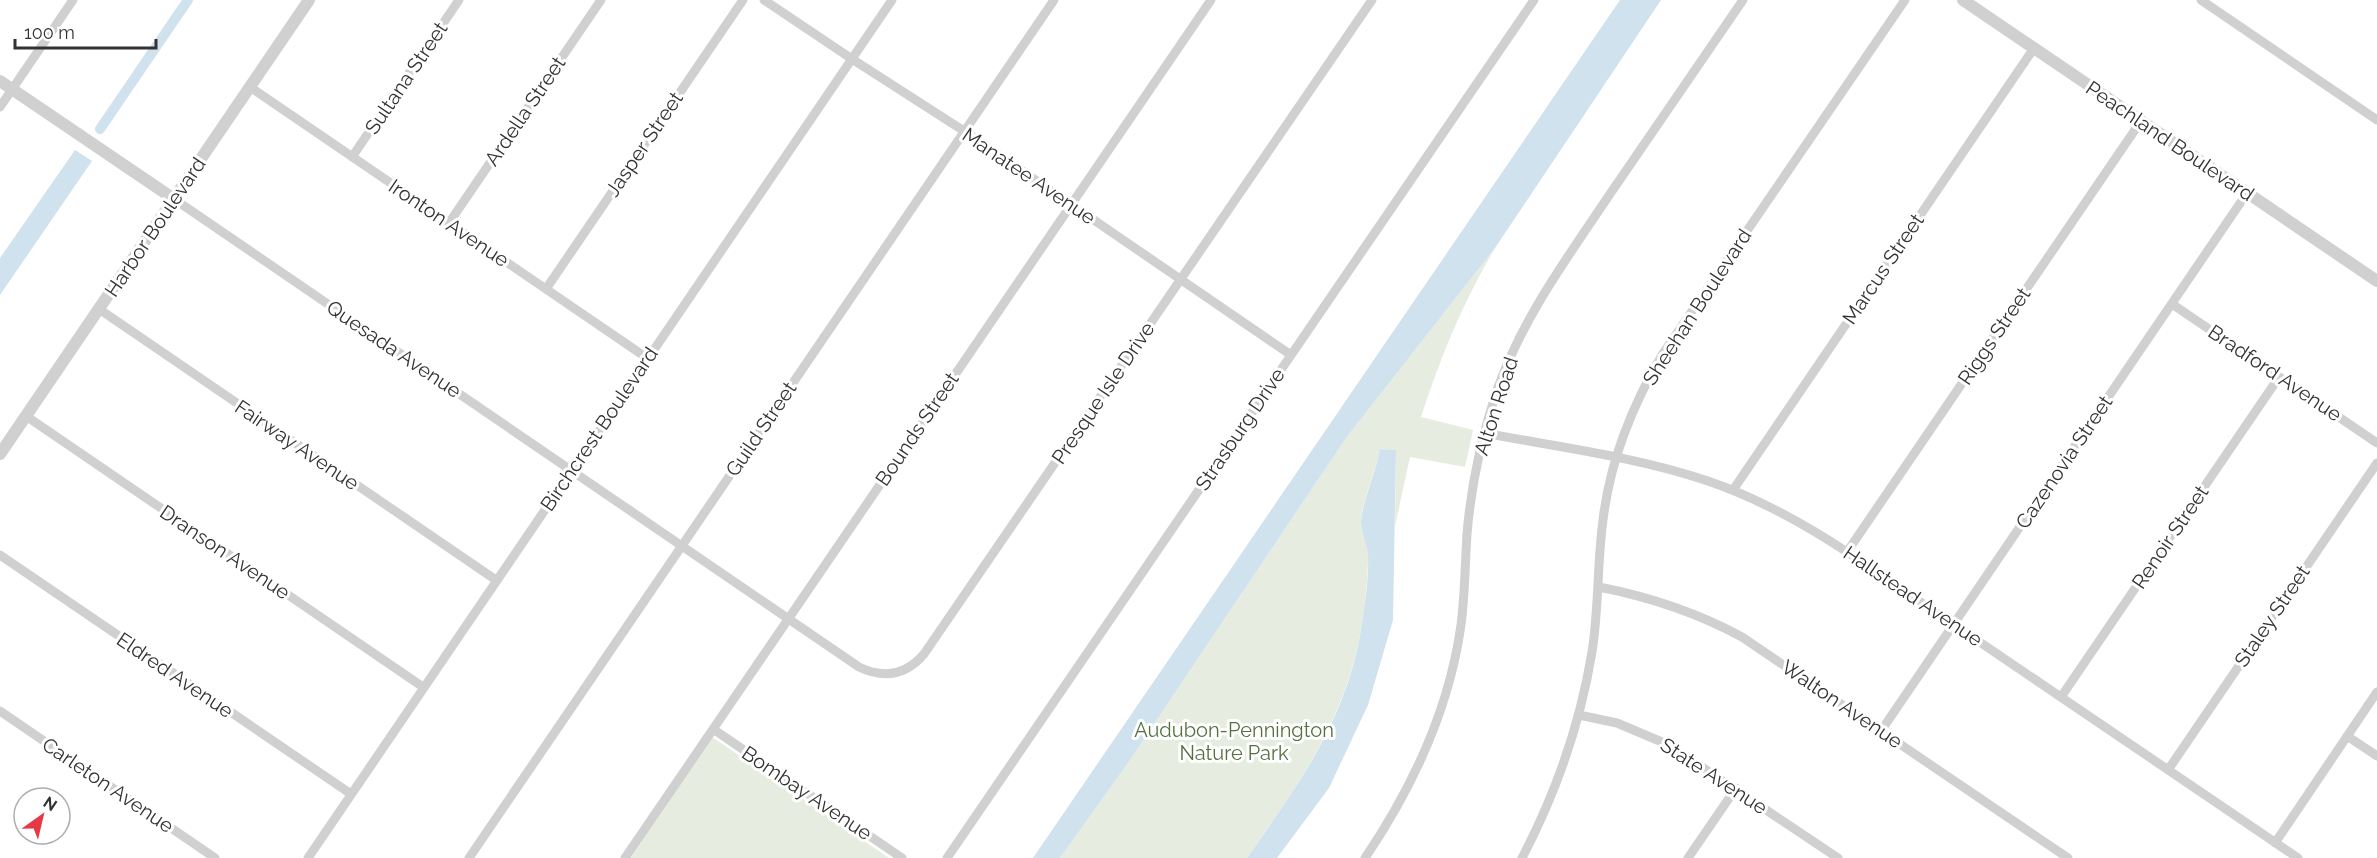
<svg xmlns="http://www.w3.org/2000/svg" width="2377" height="858" viewBox="0 0 2377 858" font-family="Raleway,sans-serif">
<style>
.green{fill:#e6ecdf}
.water{fill:#cfe2ee}
.lines{fill:none;stroke-linecap:round;stroke-linejoin:round}
.canal{stroke:#cfe2ee;stroke-width:10}
.minor{stroke:#d0d0d0;stroke-width:9}
.tertiary{stroke:#d0d0d0;stroke-width:12}
.labels{text-anchor:middle;stroke-width:6;stroke-linejoin:round;paint-order:stroke}
.street-label{font-size:20px;fill:#333;stroke:#fff}
.park-label{font-size:20px;fill:#56703f;stroke:#fff}
</style>
<rect width="100%" height="100%" fill="#fff"/>
<path class="green" d="M1495 248C1463 302 1440 358 1421 417L1473 430 1465 467 1410 457 1395 526 1396 450 1380 449C1376 472 1363 497 1361 520 1360 531 1367 544 1368 555 1368 578 1365 601 1362 623 1347 718 1300 782 1247 858H1060L1128 763 1346 438Z
M712 737 889 858H631Z"/>
<path class="water" d="M1620 0H1661L1495 248 1346 438 1128 763 1060 858H1033Z
M75 150 92 161 0 295V258Z
M1380 449 1396 450 1393 620 1368 705 1329 788 1277 858H1247C1300 782 1348 718 1362 623 1365 601 1369 578 1368 555 1367 544 1360 531 1361 520 1364 496 1376 473 1380 449Z"/>
<g class="lines">
<path class="canal" d="M100 129 188 0"/>
<path class="minor" d="M764 0 852 59 964 131 1291 355
M2201 0 2377 120
M250 87 647 358
M0 107 73 0
M352 157 459 0
M174 199 859 667C884 679 906 675 924 654L1372 0
M449 223 601 0
M546 289 743 0
M2172 304 2377 443
M99 309 496 580
M26 416 423 687
M1484 433C1558 447 1638 457 1708 481 1758 498 1803 523 1847 552L2298 858
M1733 490 2034 48
M1847 552 2141 121
M0 555 351 794
M1599 587C1650 597 1696 612 1742 637L2068 858
M2061 697 2279 377
M0 711 215 858
M1579 715 1617 723 1669 745 1838 858
M713 729 902 858
M1881 731 2247 193
M2347 736 2377 756
M2168 770 2377 463
M2275 843 2377 692
M308 858 892 0
M469 858 1054 0
M625 858 1211 0
M947 858 1534 0
M1365 858C1413 787 1449 711 1461 625 1465 595 1465 564 1467 534 1471 486 1481 439 1496 393 1521 320 1567 258 1610 194 1654 129 1699 65 1743 0
M1522 858C1556 793 1580 725 1592 652 1599 608 1597 564 1603 520 1610 461 1632 406 1662 355L1905 0
M1688 858 1736 788"/>
<path class="tertiary" d="M1963 0 2377 281
M0 81 174 199
M0 454 309 0"/>
</g>
<g class="labels">
<g class="street-label">
<text transform="translate(406 78) rotate(-56)" y="7">Sultana Street</text>
<text transform="translate(525 111) rotate(-56)" y="7">Ardella Street</text>
<text transform="translate(2170 141) rotate(34)" y="7">Peachland Boulevard</text>
<text transform="translate(644 144) rotate(-56)" y="7">Jasper Street</text>
<text transform="translate(1029 176) rotate(34)" y="7">Manatee Avenue</text>
<text transform="translate(449 223) rotate(34)" y="7">Ironton Avenue</text>
<text transform="translate(155 227) rotate(-56)" y="7">Harbor Boulevard</text>
<text transform="translate(1883 269) rotate(-56)" y="7">Marcus Street</text>
<text transform="translate(1697 307) rotate(-57)" y="7">Sheehan Boulevard</text>
<text transform="translate(1994 336) rotate(-56)" y="7">Riggs Street</text>
<text transform="translate(394 349) rotate(34)" y="7">Quesada Avenue</text>
<text transform="translate(2275 373) rotate(34)" y="7">Bradford Avenue</text>
<text transform="translate(1103 393) rotate(-56)" y="7">Presque Isle Drive</text>
<text transform="translate(1496 406) rotate(-72)" y="7">Alton Road</text>
<text transform="translate(599 429) rotate(-56)" y="7">Birchcrest Boulevard</text>
<text transform="translate(761 429) rotate(-56)" y="7">Guild Street</text>
<text transform="translate(917 429) rotate(-56)" y="7">Bounds Street</text>
<text transform="translate(1240 429) rotate(-56)" y="7">Strasburg Drive</text>
<text transform="translate(297 445) rotate(34)" y="7">Fairway Avenue</text>
<text transform="translate(2064 462) rotate(-56)" y="7">Cazenovia Street</text>
<text transform="translate(2170 537) rotate(-56)" y="7">Renoir Street</text>
<text transform="translate(225 552) rotate(34)" y="7">Dranson Avenue</text>
<text transform="translate(1913 596) rotate(34)" y="7">Hallstead Avenue</text>
<text transform="translate(2272 616) rotate(-56)" y="7">Staley Street</text>
<text transform="translate(175 675) rotate(34)" y="7">Eldred Avenue</text>
<text transform="translate(1842 704) rotate(34)" y="7">Walton Avenue</text>
<text transform="translate(1714 776) rotate(33)" y="7">State Avenue</text>
<text transform="translate(108 785) rotate(34)" y="7">Carleton Avenue</text>
<text transform="translate(807 793) rotate(34)" y="7">Bombay Avenue</text>
</g>
<g class="park-label">
<text x="1234" y="737">Audubon-Pennington<tspan x="1234" dy="23">Nature Park</tspan></text>
</g>
</g>
<g transform="translate(42 816) rotate(34)"><circle r="28" fill="#ffffff" stroke="#adadad" stroke-width="1.5"/>
<path d="M0-4.5L10 22L0 15L-10 22Z" fill="#e63946"/>
<text y="-9" font-size="16" font-weight="bold" text-anchor="middle" fill="#333333">N</text>
</g>
<path d="M15 39v9h141v-9" fill="none" stroke="#333333" stroke-width="3"/>
<text x="24" y="39" font-size="18" fill="#333333" stroke="#ffffff" stroke-width="4.5" paint-order="stroke">100 m</text>
</svg>
